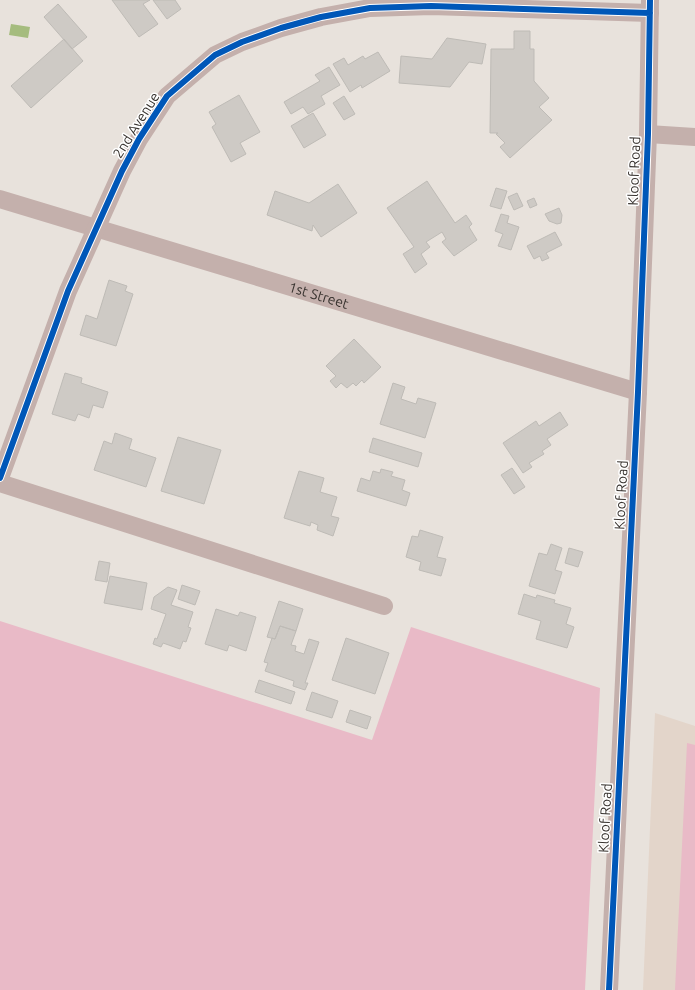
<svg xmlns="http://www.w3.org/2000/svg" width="695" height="990" viewBox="0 0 695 990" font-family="Ubuntu,sans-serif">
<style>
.built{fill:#e3d5ca}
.green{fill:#e9bac7}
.water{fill:#a5bc7e}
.building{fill:#cecac5;stroke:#bebbb6}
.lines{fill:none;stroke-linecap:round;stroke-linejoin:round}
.street{stroke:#c4b0ac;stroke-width:18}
.cycleway-casing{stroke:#fff;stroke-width:8}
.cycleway{stroke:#0057b8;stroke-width:6}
.labels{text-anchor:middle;stroke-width:3;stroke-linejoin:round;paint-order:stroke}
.street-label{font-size:14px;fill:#37322e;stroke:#fff}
</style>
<rect width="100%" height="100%" fill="#e8e2dc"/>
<path class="built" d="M655 713 695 726V990H643Z"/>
<path class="green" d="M0 621 372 740 411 627 600 688 585 990H0Z
M687 743 695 745V990H675Z"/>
<path class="water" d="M11 24 30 27 28 38 9 35Z"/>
<path class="building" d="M112 0H150L143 4 158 24 139 37Z
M153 0H175L181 9 167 19Z
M58 4 87 37 72 49 44 17Z
M514 31H530V49H534V81L549 98 539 107 552 120 510 158 500 147 505 143 496 134 498 133H490L491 49H514Z
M447 38 486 44 482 64 469 62 450 87 399 83 401 56 432 59Z
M64 39 83 61 31 108 11 86Z
M378 52 390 71 362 88 361 85 350 92 333 64 344 58 348 65 363 56 365 59Z
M329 67 340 85 321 96 325 104 308 114 303 107 291 114 284 102 320 81 315 75Z
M239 95 260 132 240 143 246 154 231 162 212 127 216 124 209 112Z
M344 96 355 114 344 120 333 103Z
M313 113 326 135 304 148 291 126Z
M427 181 455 223 466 215 472 224 469 227 477 240 454 256 442 242 446 239 442 232 426 242 430 247 421 254 427 264 415 273 403 254 414 247 387 208Z
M338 184 357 213 321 237 313 225 312 231 267 215 275 191 309 203Z
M496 188 507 191 501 209 490 206Z
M517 193 523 206 514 210 508 197Z
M534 198 537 205 530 208 527 201Z
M559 208 562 215 561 223 557 224 549 221 545 214Z
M501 214 509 216 507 223 519 227 511 250 498 246 503 234 495 231Z
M555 232 562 245 546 253 549 258 542 261 540 256 534 259 527 246Z
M109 280 127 286 125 291 133 294 116 346 80 335 86 315 97 319Z
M354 339 381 367 364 383 362 380 356 386 353 383 347 388 341 383 336 388 330 381 336 376 326 366Z
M65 373 82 378 81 383 108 392 103 408 93 405 89 418 78 414 75 421 52 414Z
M393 383 405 387 401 399 416 404 418 398 436 403 425 438 380 424Z
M560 412 568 425 547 439 551 445 542 451 544 454 529 463 532 467 523 473 503 443 536 421 539 426Z
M115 433 132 439 129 449 156 458 146 487 94 470 104 441 112 444Z
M178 437 221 450 204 504 161 491Z
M373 438 422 453 418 467 369 452Z
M512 468 525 487 514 494 501 475Z
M381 469 393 472 391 476 405 480 402 490 410 493 406 506 357 491 361 478 370 481 373 471 380 473Z
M299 471 324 478 320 492 337 497 331 516 339 518 333 536 317 530 318 525 311 522 310 526 284 518Z
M420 530 443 537 437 557 446 559 441 576 419 570 421 562 406 557 412 536 418 537Z
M551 544 562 548 555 570 562 572 555 594 529 586 539 553 547 555Z
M569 548 583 552 578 567 565 563Z
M99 561 110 563 107 582 95 580Z
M110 576 147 583 142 610 104 603Z
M182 585 200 591 195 605 178 599Z
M168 587 177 590 171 605 193 612 188 627 191 628 186 642 183 641 180 649 163 643 161 647 153 644 155 638 157 639 166 614 151 609 154 597Z
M524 594 536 598 537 595 555 600 554 603 571 608 566 624 574 627 567 648 536 639 541 621 518 614Z
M279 601 303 609 296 631 280 626 275 639 267 637Z
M216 609 238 616 240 612 256 617 246 651 229 645 227 651 205 644Z
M280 626 296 631 291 645 296 646 295 651 304 654 309 639 319 642 305 683H308L305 690 293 686 294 681 265 671 268 663 264 662 272 638 275 639Z
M346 638 389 653 375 694 332 680Z
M259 680 295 692 291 704 255 692Z
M312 692 338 701 332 718 306 710Z
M350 710 371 717 367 729 346 722Z"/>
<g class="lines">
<g class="street">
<path d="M648 134 695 137"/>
<path id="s1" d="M0 199 638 392"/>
<path d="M0 478 68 291 122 171 139 139 167 96 215 55 242 42 281 28 321 17 370 8 431 6 650 13"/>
<path d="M0 483 384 606"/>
<path d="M609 990 638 392 648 134 650 0"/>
</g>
<defs>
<path id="cycleway" d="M0 478 68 291 122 171 139 139 167 96 215 55 242 42 281 28 321 17 370 8 431 6 650 13
M609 990 638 392 648 134 650 0"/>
</defs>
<use href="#cycleway" class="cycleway-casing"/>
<use href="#cycleway" class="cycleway"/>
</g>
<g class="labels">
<g class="street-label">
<text transform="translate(136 125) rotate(-58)" y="5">2nd Avenue</text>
<text transform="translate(634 171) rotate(-88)" y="5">Kloof Road</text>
<text dy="5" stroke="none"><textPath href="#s1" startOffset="333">1st Street</textPath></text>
<text transform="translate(621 495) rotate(-87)" y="5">Kloof Road</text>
<text transform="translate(605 818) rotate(-87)" y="5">Kloof Road</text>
</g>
</g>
</svg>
